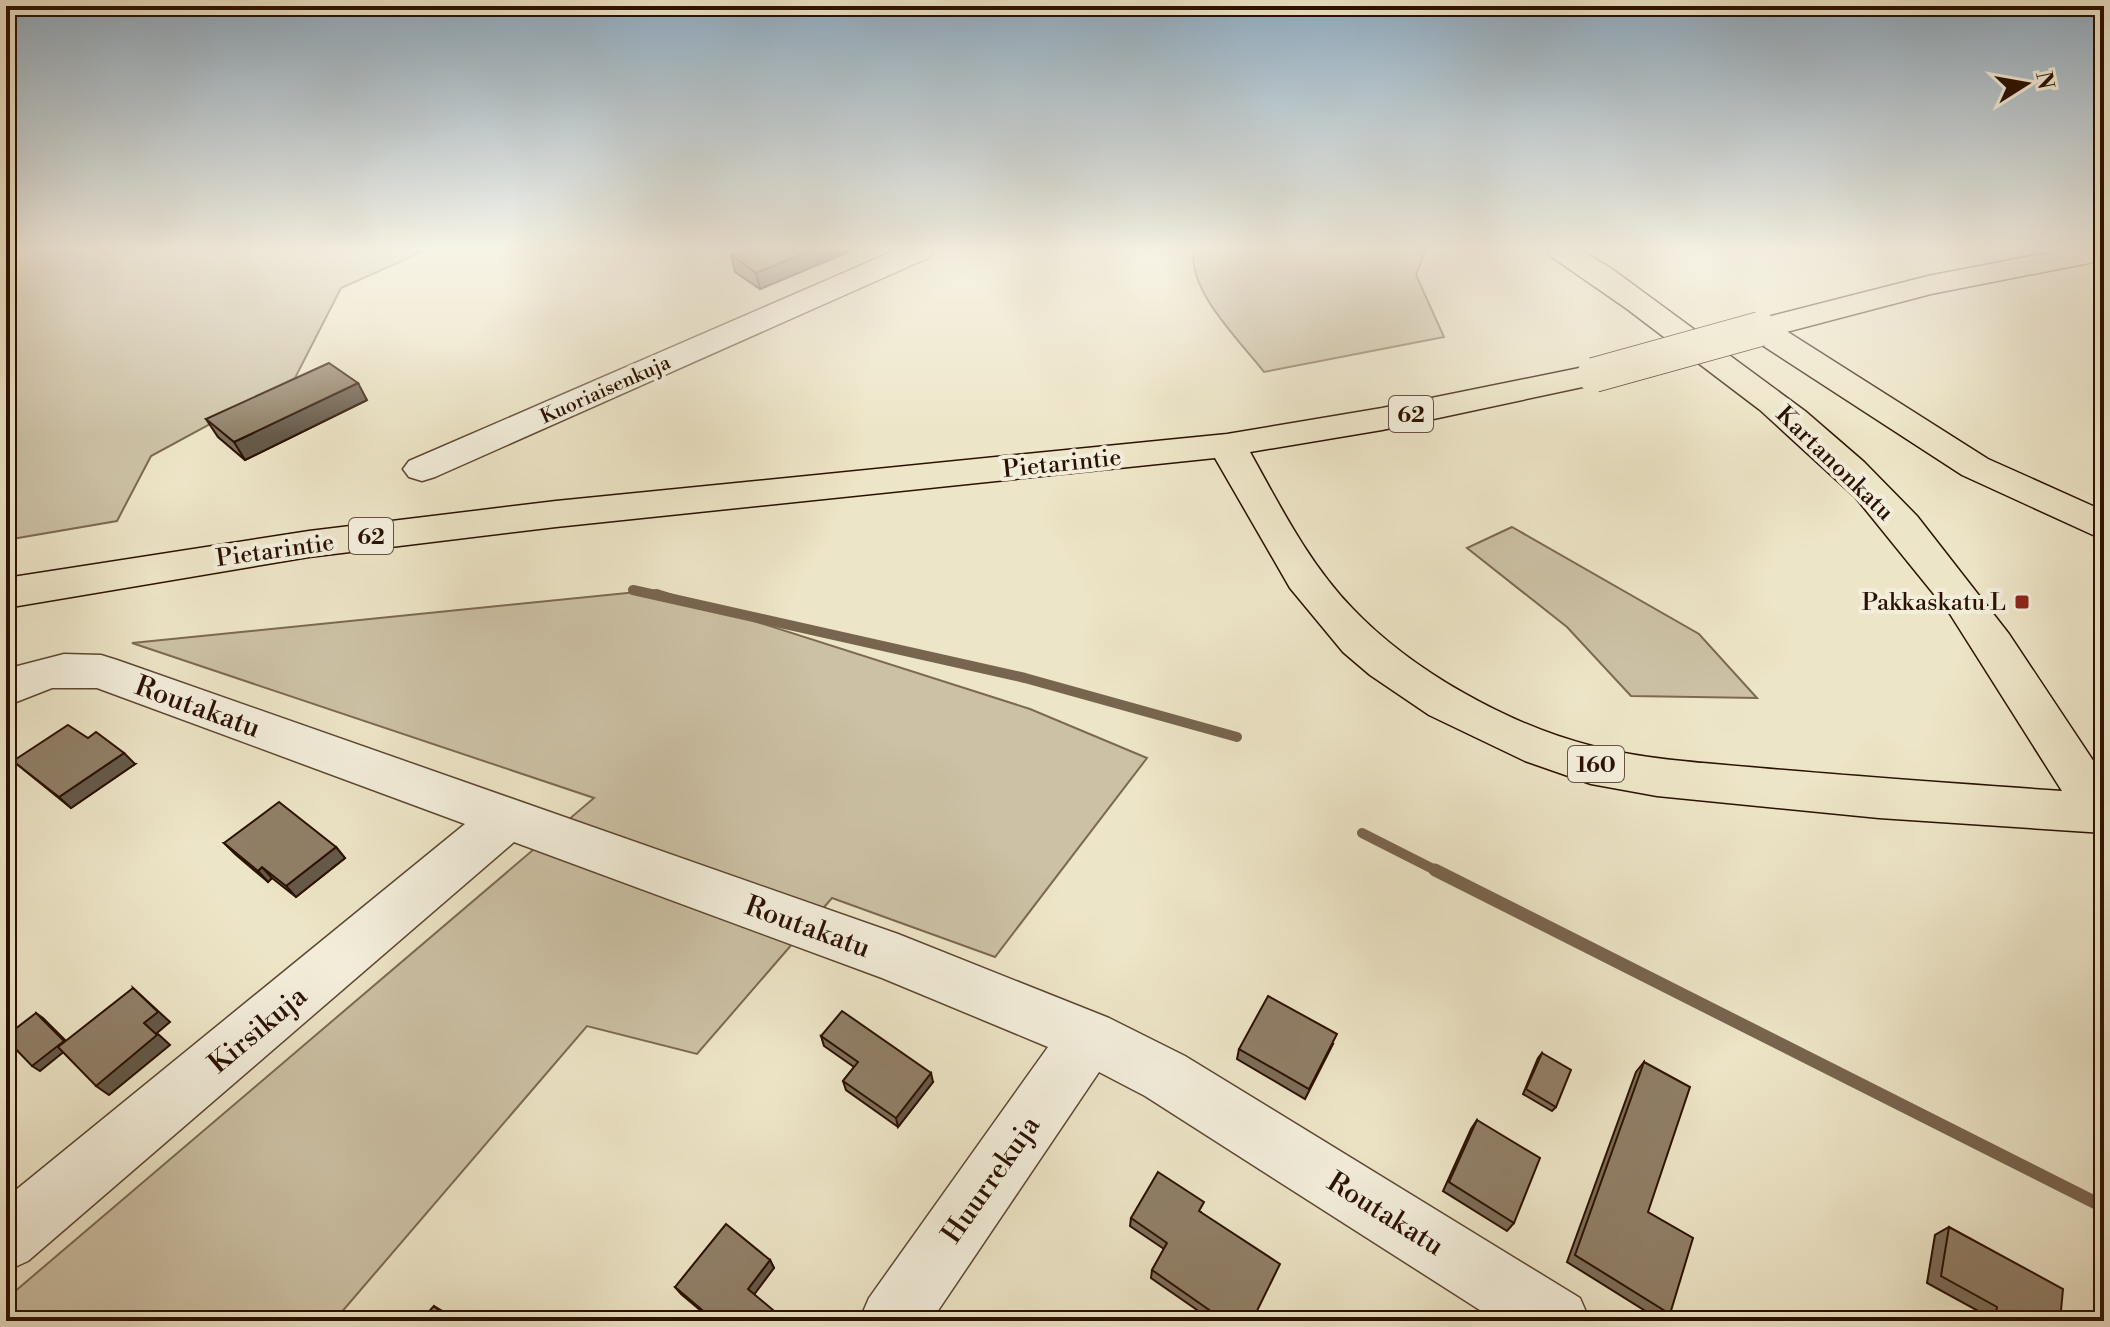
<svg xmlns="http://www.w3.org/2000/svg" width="2110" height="1327" viewBox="0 0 2110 1327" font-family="'Libre Bodoni',serif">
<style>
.green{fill:#ccc1a5;stroke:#7c6952;stroke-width:2}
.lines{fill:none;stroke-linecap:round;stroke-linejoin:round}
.stream-far1{stroke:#78654f;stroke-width:10}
.stream{stroke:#78654f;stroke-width:13}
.minor-casing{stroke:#5c4632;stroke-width:3}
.major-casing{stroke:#2b1100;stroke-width:3}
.highway-casing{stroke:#2b1100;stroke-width:3}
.minor{fill:#f3eedb;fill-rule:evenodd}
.major{fill:#ede5c7;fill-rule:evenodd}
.highway{fill:#ede5c7;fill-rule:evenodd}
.major-bridge-casing{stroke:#2b1100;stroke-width:36;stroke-linecap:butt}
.major-bridge{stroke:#ede5c7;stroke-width:34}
.wall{fill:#7c6d59;stroke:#2b1100;stroke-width:2}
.shaded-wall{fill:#655948;stroke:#2b1100;stroke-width:2}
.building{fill:#907f67;stroke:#2b1100;stroke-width:2}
.poi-dot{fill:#8f2418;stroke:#f3eedb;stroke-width:3}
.labels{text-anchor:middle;stroke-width:8;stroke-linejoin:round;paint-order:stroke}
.far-street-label{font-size:20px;fill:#2b1100;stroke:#f3eedb}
.shield{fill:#f3eedb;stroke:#675342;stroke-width:2}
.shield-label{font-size:22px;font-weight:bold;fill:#2b1100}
.street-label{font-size:24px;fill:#2b1100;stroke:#f3eedb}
.poi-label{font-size:24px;fill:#2b1100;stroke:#f3eedb;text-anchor:end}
.near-street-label{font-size:28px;fill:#2b1100;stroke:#f3eedb}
</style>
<rect width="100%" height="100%" fill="#ede5c7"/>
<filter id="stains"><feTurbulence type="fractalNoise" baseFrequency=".0025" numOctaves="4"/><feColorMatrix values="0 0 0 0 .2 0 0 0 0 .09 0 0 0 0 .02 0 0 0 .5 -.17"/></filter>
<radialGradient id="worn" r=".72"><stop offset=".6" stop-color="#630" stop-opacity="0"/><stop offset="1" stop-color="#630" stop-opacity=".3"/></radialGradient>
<path class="green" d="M6 251H424L341 288 295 378 151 456 117 521 6 540Z
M1194 251H1425L1416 275 1444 337 1264 372C1241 342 1187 290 1194 251Z
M1512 527 1699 634 1757 698 1631 696 1567 627 1467 548Z
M657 590 1030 709 1147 758 995 957 832 898 697 1054 587 1026 334 1321H6V1299L594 798 132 643Z"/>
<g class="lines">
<path class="stream-far1" d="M633 590 1025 678 1237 737
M1362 833 1439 872"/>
<path class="stream" d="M1435 870 2104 1207"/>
<defs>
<path id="minor" d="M894 251H934L930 257 435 477 422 481 409 477 403 469 409 461Z
M64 654 101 655 117 660 898 934 1109 1018 1185 1056 1580 1298 1590 1321H1497L1145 1096 1099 1072 931 1321H859L869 1298 1048 1047 882 978 514 842 28 1261 6 1271V1198L465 824 97 688H52L6 706V669Z"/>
<path id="major" d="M1548 251H1583L1612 269 1805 411 1864 462 1917 516 2009 634 2104 777V833L1879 818 1657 796 1591 784 1525 761 1429 715 1370 675 1343 652 1290 588 1215 458 556 527 309 557 6 608V578L309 531 556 501 1227 434 1382 408 1594 365 1606 368 1611 375 1606 382 1382 430 1250 452C1280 506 1309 564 1353 609 1412 671 1509 725 1592 746 1647 760 1704 763 1760 768 1861 777 1961 784 2062 791L1950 614 1856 498 1760 410 1627 309 1552 257Z
M2058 251H2104V260L1931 294 1760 339 1748 336 1744 329 1748 322 1928 276Z"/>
<path id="highway" d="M1760 319 1772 322 1988 459 2104 511V540L1962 475 1748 336 1744 329 1748 322Z"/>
</defs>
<use href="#minor" class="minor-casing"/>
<use href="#major" class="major-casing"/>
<use href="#highway" class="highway-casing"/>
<use href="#minor" class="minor"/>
<use href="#major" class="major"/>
<use href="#highway" class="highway"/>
<defs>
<path id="major-bridge" d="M1594 375 1760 329"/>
</defs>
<use href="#major-bridge" class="major-bridge-casing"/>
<use href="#major-bridge" class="major-bridge"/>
</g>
<path class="wall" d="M848 252 760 289 735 272 731 255Z
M367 400 245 460 218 437 206 419Z
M13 761 135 764 71 808Z
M224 843 336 847 345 858 296 897 272 878 268 882 235 854Z
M821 1036 933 1082 898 1127 846 1090 843 1081 854 1067 824 1046Z
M1333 1044 1305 1099 1237 1059 1239 1049Z
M1542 1053 1556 1107 1552 1111 1523 1094 1538 1058Z
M1644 1062 1648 1212 1670 1314 1660 1320 1567 1262 1636 1072Z
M1477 1120 1514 1223 1507 1231 1443 1191 1471 1129Z
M1201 1212 1252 1321H1213L1151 1278 1152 1270 1164 1249 1130 1226 1131 1218Z
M1949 1227 2060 1321H1980L1982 1313 1927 1283 1935 1235Z
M770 1260 774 1268 713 1321 681 1294 675 1287Z"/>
<path class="shaded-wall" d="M809 251H848V252L760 289 756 273Z
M358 383 367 400 245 460 234 442Z
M124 753 135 764 71 808 59 797Z
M336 847 345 858 296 897 286 886Z
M262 867 272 878 268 882 258 871Z
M133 988 170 1022 157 1033 170 1045 109 1095 96 1086 144 1023Z
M36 1013 43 1018 71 1046 40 1071 32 1066Z
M931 1073 933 1082 898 1127 896 1118Z
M770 1260 774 1268 753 1296 748 1289Z
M434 1306 444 1312 453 1321H450Z"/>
<path class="building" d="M742 251H809L756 273 731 255Z
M329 363 358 383 234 442 206 419Z
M68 725 88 738 96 732 124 753 59 797 13 761Z
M279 802 336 847 286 886 262 867 258 871 224 843Z
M133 988 158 1012 144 1023 157 1035 96 1086 58 1047Z
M1268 996 1337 1034 1309 1089 1239 1049Z
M842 1011 931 1073 896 1118 843 1081 858 1062 821 1036Z
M36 1013 64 1041 32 1066 6 1039V1036Z
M1542 1053 1571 1070 1556 1107 1526 1089Z
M1644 1062 1690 1087 1648 1212 1693 1238 1670 1314 1575 1255Z
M1477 1120 1540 1158 1514 1223 1449 1182Z
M1158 1172 1204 1202 1199 1211 1280 1264 1252 1321H1225L1152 1270 1167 1243 1131 1218Z
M726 1224 770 1260 748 1289 786 1321H713L714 1320 675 1287Z
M1949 1227 2063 1289 2060 1321H1995L1997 1307 1941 1276Z
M434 1306 450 1321H420Z"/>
<linearGradient id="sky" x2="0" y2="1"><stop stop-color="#8fabc0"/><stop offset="0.57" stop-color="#f7f3e6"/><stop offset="1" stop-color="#f7f3e6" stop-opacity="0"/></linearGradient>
<rect width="2110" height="437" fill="url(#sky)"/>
<rect class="poi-dot" x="2014" y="594" width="16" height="16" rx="4"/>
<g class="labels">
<g class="far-street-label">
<text transform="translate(605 389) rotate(-24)" y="7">Kuoriaisenkuja</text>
</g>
<g class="shield">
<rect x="1389" y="396" width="44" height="36" rx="6"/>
<rect x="349" y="518" width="44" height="36" rx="6"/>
<rect x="1568" y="746" width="56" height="36" rx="6"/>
</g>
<g class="shield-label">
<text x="1411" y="422">62</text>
<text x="371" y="544">62</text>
<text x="1596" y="772">160</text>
</g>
<g class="street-label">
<text transform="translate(1062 463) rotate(-6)" y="8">Pietarintie</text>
<text transform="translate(1835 463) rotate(44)" y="8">Kartanonkatu</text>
<text transform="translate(275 550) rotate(-8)" y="8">Pietarintie</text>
</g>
<g class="poi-label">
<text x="2006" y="610">Pakkaskatu L</text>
</g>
<g class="near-street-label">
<text transform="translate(198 706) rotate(20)" y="10">Routakatu</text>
<text transform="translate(808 926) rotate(20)" y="10">Routakatu</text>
<text transform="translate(257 1029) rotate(-40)" y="10">Kirsikuja</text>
<text transform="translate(990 1179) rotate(-55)" y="10">Huurrekuja</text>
<text transform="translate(1386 1213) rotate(32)" y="10">Routakatu</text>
</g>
</g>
<rect width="2110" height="1327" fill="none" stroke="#ede5c7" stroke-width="32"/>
<rect x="8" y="8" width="2094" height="1311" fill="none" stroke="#2b1100" stroke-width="4"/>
<rect x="16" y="16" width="2078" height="1295" fill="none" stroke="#2b1100" stroke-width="2"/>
<g transform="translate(2026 84) rotate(79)" stroke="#f3eedb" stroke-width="6" paint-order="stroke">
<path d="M0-6L14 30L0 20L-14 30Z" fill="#2b1100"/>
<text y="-12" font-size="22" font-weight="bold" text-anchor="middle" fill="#2b1100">N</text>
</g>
<rect width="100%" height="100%" filter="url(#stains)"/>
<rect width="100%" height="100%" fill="url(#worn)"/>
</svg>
